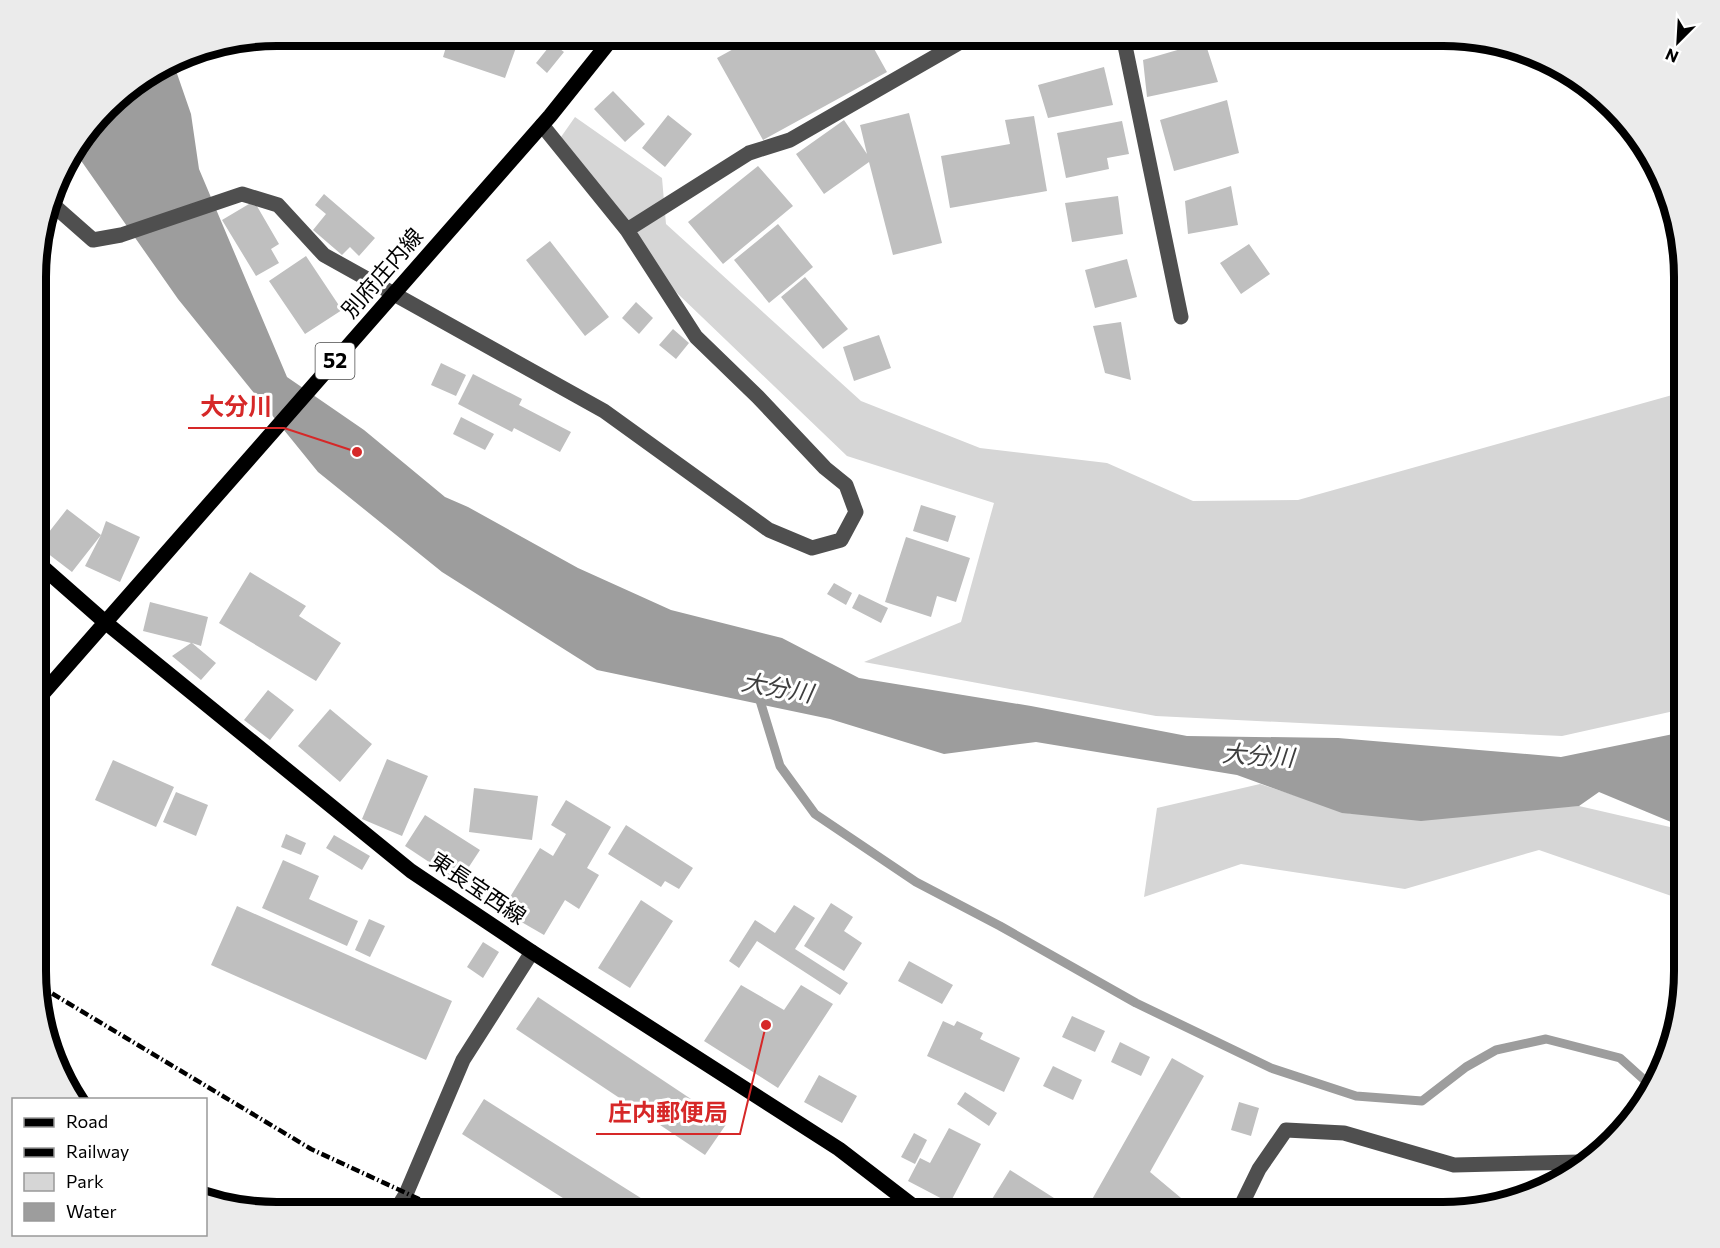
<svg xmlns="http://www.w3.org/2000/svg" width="1720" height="1248" viewBox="0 0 1720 1248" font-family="Commissioner,'Noto Sans JP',sans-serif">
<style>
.green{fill:#d6d6d6}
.water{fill:#9d9d9d}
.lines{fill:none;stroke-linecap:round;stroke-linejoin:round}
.stream{stroke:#9d9d9d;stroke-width:9}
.building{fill:#bfbfbf}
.minor{stroke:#4f4f4f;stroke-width:15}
.major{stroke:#000;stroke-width:15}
.rail{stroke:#000;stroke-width:4.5;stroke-dasharray:9 3 1.5 3;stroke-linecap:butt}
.labels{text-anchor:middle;stroke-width:6;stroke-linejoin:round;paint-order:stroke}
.shield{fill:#fff;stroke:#4c4c4c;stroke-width:1.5}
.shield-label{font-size:21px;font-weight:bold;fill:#000}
.street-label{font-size:22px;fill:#000;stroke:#fff}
.water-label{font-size:24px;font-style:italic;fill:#3e3e3e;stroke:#fff}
.rim{fill:none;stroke:#000;stroke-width:8}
.leader{fill:none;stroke:#d62828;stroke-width:2}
.callout-dot{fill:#d62828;stroke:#fff;stroke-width:2}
.callout-label{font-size:24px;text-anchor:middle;font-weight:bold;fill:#d62828;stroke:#fff;stroke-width:6;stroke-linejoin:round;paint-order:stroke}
</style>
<rect width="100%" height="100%" fill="#fff"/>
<path class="green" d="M575 117 662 178 666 224 861 401 980 448 1107 463 1193 501 1298 500 1683 392V709L1562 736 1156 716 864 662 961 622 994 503 847 456 628 246 561 137Z
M1260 784 1351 814 1579 806 1683 830V900L1539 850 1405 889 1241 864 1144 897 1157 808Z"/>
<path class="water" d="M173 62 191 114 199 169 287 377 364 430 445 497 468 507 578 568 671 610 782 638 859 678 1031 706 1187 736 1338 738 1561 757 1683 732V827L1599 792 1579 806 1421 821 1342 813 1237 775 1036 742 944 754 830 719 597 670 442 572 318 472 178 299 75 152 118 96Z"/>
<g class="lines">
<path class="stream" d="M758 694 780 766 815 814 916 882 1000 926 1136 1003 1271 1068 1356 1096 1422 1101 1466 1067 1496 1050 1546 1039 1620 1058 1651 1086"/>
</g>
<path class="building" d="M436 36H501L518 42 505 78 443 57 446 47 434 43Z
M757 36H867L887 72 763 140 717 58Z
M1205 42 1218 82 1147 97 1143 60Z
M552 43 564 52 547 73 536 63Z
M1104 67 1113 105 1048 118 1038 85Z
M613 91 645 124 625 142 594 109Z
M1227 100 1239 153 1174 171 1160 120Z
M909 113 942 243 893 255 869 162 824 194 796 154 844 120 867 154 860 125Z
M668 115 692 134 665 167 642 148Z
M1034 116 1047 191 950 208 941 156 1010 144 1005 120Z
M1122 121 1129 154 1107 158 1109 169 1066 178 1057 133Z
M758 166 793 206 723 264 688 222Z
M1231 186 1238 225 1188 234 1185 201Z
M324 194 375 238 359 256 350 247 342 255 313 230 326 214 315 205Z
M1118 196 1123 234 1072 242 1065 203Z
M254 201 279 244 271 249 279 263 256 276 222 220Z
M778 224 813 267 769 303 734 260Z
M550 241 609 317 585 336 526 260Z
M1249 244 1270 274 1241 294 1220 263Z
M306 256 342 310 305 334 269 281Z
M1127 259 1137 297 1095 308 1085 270Z
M805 277 848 329 823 349 781 297Z
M636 302 653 318 639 334 622 318Z
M1121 322 1131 380 1105 373 1093 326Z
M673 329 689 343 676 359 659 345Z
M879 335 891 368 854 381 843 347Z
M441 363 466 375 456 396 431 385Z
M473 374 522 399 519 405 571 432 560 452 514 428 512 432 458 404Z
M461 417 494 434 485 450 453 434Z
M921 505 956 516 948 542 913 531Z
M67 509 101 535 106 521 140 537 120 582 85 566 101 535 72 572 38 546Z
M906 537 970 558 956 602 937 596 931 617 885 602Z
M250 572 306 606 299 616 341 643 316 681 219 623Z
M834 583 852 593 846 605 827 594Z
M859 594 888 608 881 623 852 608Z
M150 602 208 617 201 646 192 643 216 663 201 680 172 656 191 643 143 631Z
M268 690 294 710 270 740 244 720Z
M330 709 372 744 340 782 298 746Z
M387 759 428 776 402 836 362 819Z
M113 760 174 787 156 827 95 800Z
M474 788 538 796 532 840 469 832Z
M176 792 208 805 196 836 163 822Z
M566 800 611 827 587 868 599 875 579 909 565 900 544 935 518 920 526 906 510 897 540 848 553 856 566 834 551 825Z
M425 815 480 850 459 882 405 846Z
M626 825 693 868 679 889 665 881 661 887 608 854Z
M286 834 306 843 301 855 281 847Z
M334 835 370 856 362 870 326 848Z
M283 860 319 876 309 899 358 921 347 946 262 908Z
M641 900 673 921 630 988 598 968Z
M831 903 853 917 844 931 862 943 844 971 804 946Z
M794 905 815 918 795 949 848 983 840 995 757 941 739 968 729 961 755 920 775 933Z
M237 906 452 1001 426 1060 211 965Z
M369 919 385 926 370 957 355 950Z
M483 942 499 952 483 978 467 967Z
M909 961 953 985 942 1004 898 981Z
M741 985 784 1010 801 985 833 1004 778 1088 704 1041Z
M538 997 727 1123 705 1155 516 1029Z
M1072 1016 1105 1031 1095 1052 1062 1037Z
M943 1021 954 1026 957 1021 983 1033 980 1039 1020 1058 1004 1092 927 1056Z
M1120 1042 1150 1057 1141 1076 1111 1062Z
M1172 1058 1204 1076 1150 1172 1187 1203 1180 1212H1103L1090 1203Z
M1053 1066 1082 1080 1073 1100 1043 1086Z
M819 1075 857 1096 842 1123 804 1102Z
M965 1092 997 1113 989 1126 957 1104Z
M484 1099 663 1212H585L462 1134Z
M1239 1102 1259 1108 1251 1136 1231 1130Z
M949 1128 981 1144 950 1203 908 1181 920 1158 930 1163Z
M914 1133 927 1140 915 1164 901 1157Z
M1010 1170 1054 1198 1045 1212H984Z"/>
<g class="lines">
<path class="minor" d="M1123 36 1181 317
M51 203 93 240 121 235 242 194 278 205 324 255 604 411 769 530 812 548 841 540 856 512 846 485 825 468 758 397 696 337 627 230 542 125
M627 230 749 153 790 140 971 36
M395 1212 406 1194 463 1060 532 952
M1238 1212 1259 1169 1286 1130 1344 1133 1454 1165 1580 1162"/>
<path class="major" d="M38 563 105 622 411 871 532 952 839 1149 921 1212
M38 699 550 116 614 36"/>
<path class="rail" d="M38 985 311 1149 447 1212"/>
</g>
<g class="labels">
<rect class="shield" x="315.5" y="343" width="39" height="36" rx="4.5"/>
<g class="shield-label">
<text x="335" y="368">52</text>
</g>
<g class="street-label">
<text transform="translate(382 273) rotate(-49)" y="8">別府庄内線</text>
<text transform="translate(478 888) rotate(34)" y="8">東長宝西線</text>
</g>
<g class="water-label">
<text transform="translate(777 688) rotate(10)" y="8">大分川</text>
<text transform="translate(1258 756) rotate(4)" y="8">大分川</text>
</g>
</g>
<path d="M0 0H1720V1248H0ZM277 46H1443A231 231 0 0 1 1674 277V971A231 231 0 0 1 1443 1202H277A231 231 0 0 1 46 971V277A231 231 0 0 1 277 46Z" fill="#ebebeb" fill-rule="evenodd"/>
<path class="rim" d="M277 46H1443A231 231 0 0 1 1674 277V971A231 231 0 0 1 1443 1202H277A231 231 0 0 1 46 971V277A231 231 0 0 1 277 46Z"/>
<path class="leader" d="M357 452L284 428H188M766 1025L740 1134H596"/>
<g class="callout-dot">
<circle cx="357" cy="452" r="6"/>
<circle cx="766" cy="1025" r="6"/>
</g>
<g class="callout-label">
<text x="236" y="415">大分川</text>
<text x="668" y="1121">庄内郵便局</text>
</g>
<rect x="12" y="1098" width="195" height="138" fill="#ffffff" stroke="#999999" stroke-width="1.5"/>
<rect x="24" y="1118" width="30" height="9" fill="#000000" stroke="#999999" stroke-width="1.5"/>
<text x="66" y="1128" font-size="18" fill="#000000">Road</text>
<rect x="24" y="1148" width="30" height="9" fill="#000000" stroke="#999999" stroke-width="1.5"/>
<text x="66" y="1158" font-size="18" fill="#000000">Railway</text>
<rect x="24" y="1173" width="30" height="18" fill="#d6d6d6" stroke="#999999" stroke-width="1.5"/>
<text x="66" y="1188" font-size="18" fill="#000000">Park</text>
<rect x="24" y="1203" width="30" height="18" fill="#9d9d9d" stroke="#999999" stroke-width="1.5"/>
<text x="66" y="1218" font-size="18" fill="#000000">Water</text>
<g transform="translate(1678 42) rotate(204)" stroke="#ffffff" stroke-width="4.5" paint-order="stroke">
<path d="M0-4.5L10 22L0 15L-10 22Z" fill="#000000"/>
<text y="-9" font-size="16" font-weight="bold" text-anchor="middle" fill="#000000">N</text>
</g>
</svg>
